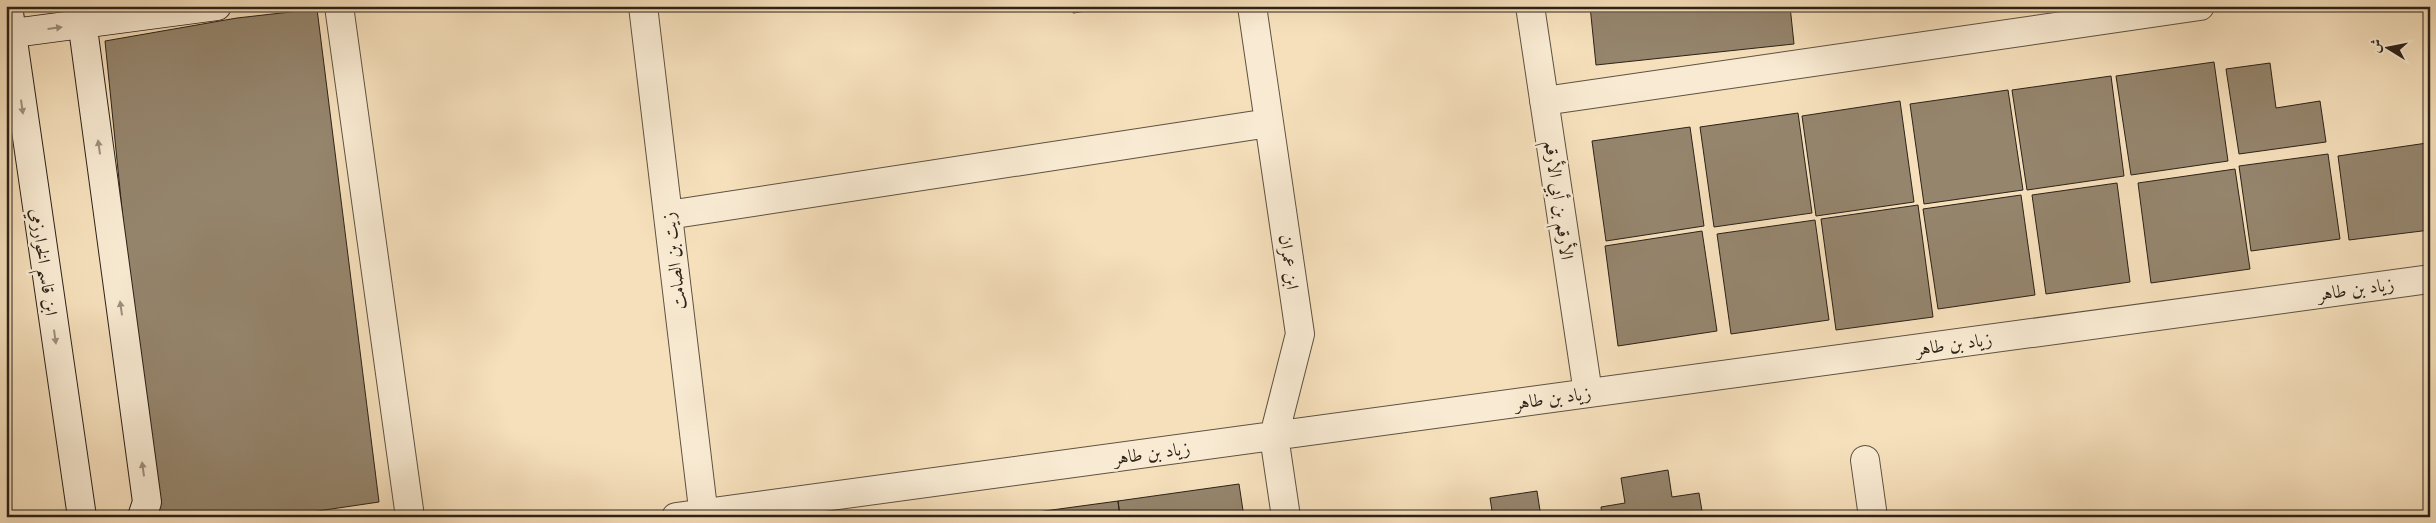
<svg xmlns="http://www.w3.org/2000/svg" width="2436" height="523" viewBox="0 0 2436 523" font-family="Cardo,Amiri,serif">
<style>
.building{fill:#95856d;stroke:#2c2218}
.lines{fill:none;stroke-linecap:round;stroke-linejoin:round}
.street-casing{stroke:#5e5241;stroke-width:30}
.secondary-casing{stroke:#2c2218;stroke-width:30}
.street{stroke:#f9ebd3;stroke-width:28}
.secondary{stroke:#f9ebd3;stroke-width:28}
.oneway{fill:#9d917f}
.labels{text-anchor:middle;stroke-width:5;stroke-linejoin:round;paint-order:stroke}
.street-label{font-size:18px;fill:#2c2218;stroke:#f9ebd3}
</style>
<rect width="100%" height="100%" fill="#f6e0bc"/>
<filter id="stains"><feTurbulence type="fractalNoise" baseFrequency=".004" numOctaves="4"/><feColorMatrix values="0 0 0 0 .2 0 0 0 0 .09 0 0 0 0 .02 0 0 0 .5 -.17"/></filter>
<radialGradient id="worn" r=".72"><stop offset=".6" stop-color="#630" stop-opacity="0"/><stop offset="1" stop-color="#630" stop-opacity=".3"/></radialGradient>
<path class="building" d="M1073 6H1120L1073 13Z
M1590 6H1790L1794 44 1596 65Z
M317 9 379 502 277 517H153L105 41 237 18Z
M2214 62 2228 161 2131 175 2116 76Z
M2270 63 2276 108 2320 101 2326 142 2239 154 2226 69Z
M2111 76 2124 176 2027 190 2012 90Z
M2008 90 2023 190 1924 204 1910 104Z
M1900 101 1914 202 1816 216 1802 116Z
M1798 113 1812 213 1714 227 1700 127Z
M1690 127 1704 226 1606 241 1592 141Z
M2427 143 2430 165V230L2349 240 2338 156Z
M2328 154 2340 239 2251 251 2239 166Z
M2235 169 2250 269 2151 283 2138 183Z
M2117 183 2130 282 2046 294 2032 195Z
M2021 195 2035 295 1938 309 1923 209Z
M1918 205 1933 317 1836 330 1821 219Z
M1815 220 1829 320 1731 334 1717 234Z
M1702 231 1717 331 1618 346 1605 246Z
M1668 470 1672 497 1699 493 1703 517H1602L1601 507 1625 503 1621 478Z
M1239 484 1244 517H1120L1118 501Z
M1537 491 1541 517H1493L1490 498Z
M1118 501 1120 517H1015V515Z
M965 512 966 517H928Z"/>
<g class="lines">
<defs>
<path id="street" d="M339 6 410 517
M643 6 704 517
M1252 6 1300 334 1274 436 1286 517
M1530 6 1588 393
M1544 101 2200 6
M668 215 1269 123
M1865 460 1873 517
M676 517 2430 279"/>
<path id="secondary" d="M8 6 82 517
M80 6 147 502 142 517
M6 34 217 6"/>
</defs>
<use href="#street" class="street-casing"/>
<use href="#secondary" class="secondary-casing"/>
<use href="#street" class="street"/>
<use href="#secondary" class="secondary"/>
</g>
<defs><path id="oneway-solid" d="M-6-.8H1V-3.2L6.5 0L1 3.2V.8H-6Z" transform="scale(1.25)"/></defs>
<g class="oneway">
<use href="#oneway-solid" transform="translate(55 28) rotate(-7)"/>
<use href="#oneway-solid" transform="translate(22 107) rotate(82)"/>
<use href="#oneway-solid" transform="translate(99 147) rotate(-98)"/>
<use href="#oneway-solid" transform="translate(121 308) rotate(-98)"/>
<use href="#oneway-solid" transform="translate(55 337) rotate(82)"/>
<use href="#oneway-solid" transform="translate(143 469) rotate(-98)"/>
</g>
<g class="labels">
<g class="street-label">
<text transform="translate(1559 200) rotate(82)" y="6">الأرقم بن أبي الأرقم</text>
<text transform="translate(674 261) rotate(-97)" y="6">زيت بن الصامت</text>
<text transform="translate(44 262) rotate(82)" y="6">ابن قاسم الخوارزمي</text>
<text transform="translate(1289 262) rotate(82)" y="6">ابن عمران</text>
<text transform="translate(2356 289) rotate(-8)" y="6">زياد بن طاهر</text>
<text transform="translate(1954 344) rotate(-8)" y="6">زياد بن طاهر</text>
<text transform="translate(1553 398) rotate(-8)" y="6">زياد بن طاهر</text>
<text transform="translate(1152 453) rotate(-8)" y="6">زياد بن طاهر</text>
</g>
</g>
<rect width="2436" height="523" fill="none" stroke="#f6e0bc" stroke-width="25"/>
<rect x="8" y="8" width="2421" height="508" fill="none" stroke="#2c2218" stroke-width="2.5"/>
<rect x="12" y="12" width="2411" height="498" fill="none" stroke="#2c2218"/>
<g transform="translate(2388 48) rotate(280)" stroke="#f9ebd3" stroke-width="4" paint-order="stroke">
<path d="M0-4L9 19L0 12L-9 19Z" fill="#2c2218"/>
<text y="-8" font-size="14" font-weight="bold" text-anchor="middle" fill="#2c2218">ش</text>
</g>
<rect width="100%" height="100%" filter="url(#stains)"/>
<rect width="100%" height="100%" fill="url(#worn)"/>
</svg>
